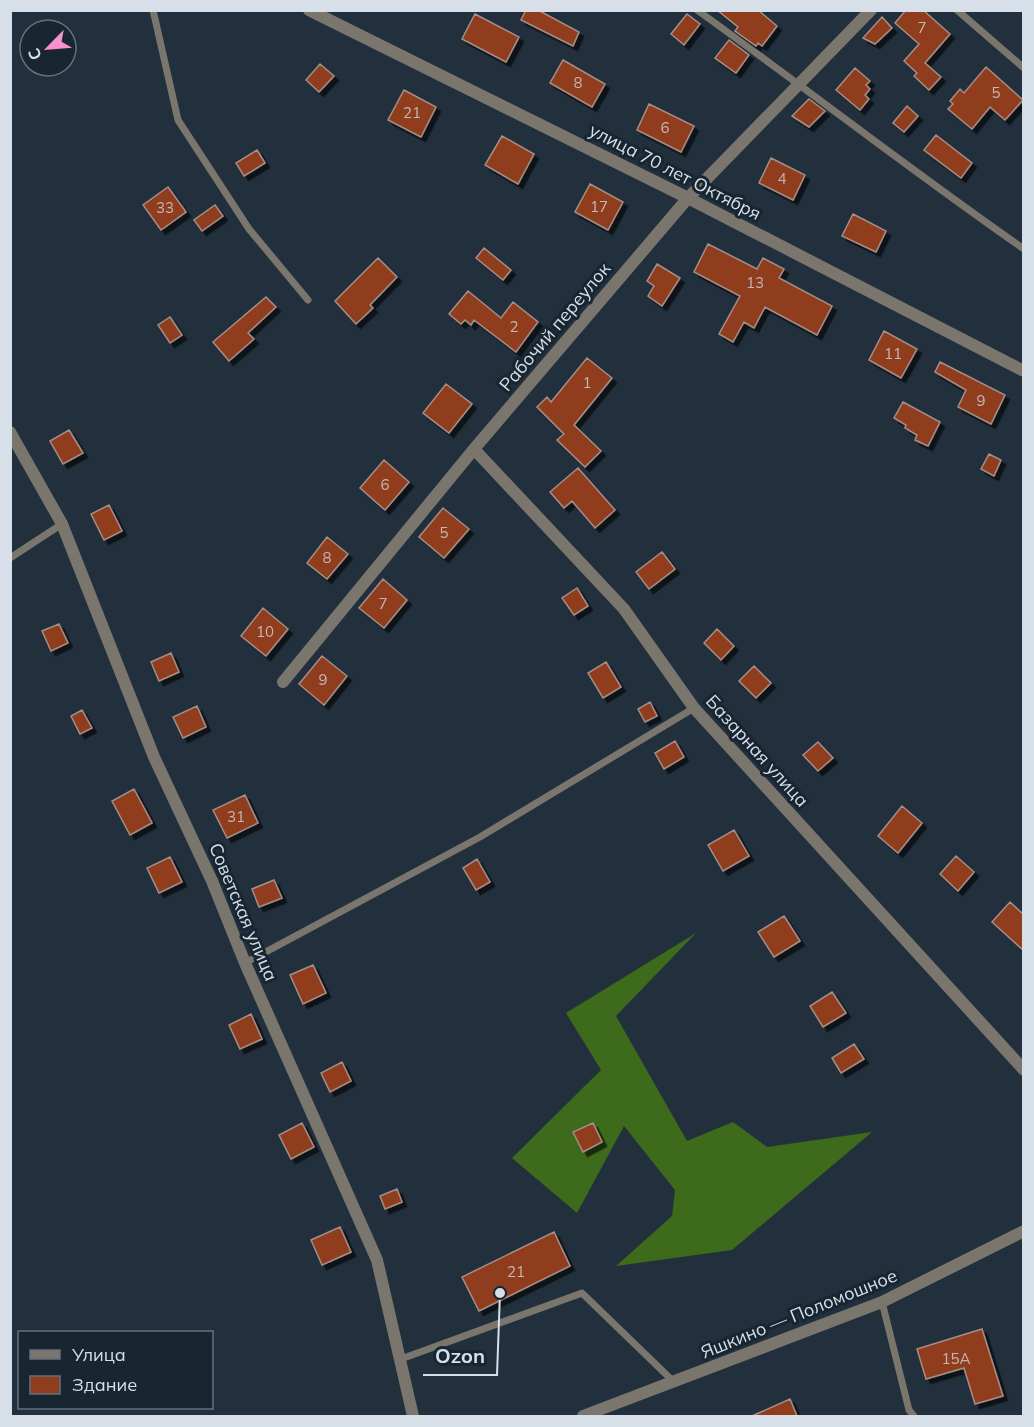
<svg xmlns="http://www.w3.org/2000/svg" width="1034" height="1427" viewBox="0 0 1034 1427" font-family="Mulish,sans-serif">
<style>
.forest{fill:#3d6b1b}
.building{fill:#8f3c1f;stroke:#a58e87;stroke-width:1.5;filter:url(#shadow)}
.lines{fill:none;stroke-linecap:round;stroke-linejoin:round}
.service{stroke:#7a766e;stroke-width:7}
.minor{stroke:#7a766e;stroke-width:12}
.tertiary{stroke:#7a766e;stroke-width:12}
.labels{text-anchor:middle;stroke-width:6;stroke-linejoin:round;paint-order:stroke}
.number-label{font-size:15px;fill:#c5b7b6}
.street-label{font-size:18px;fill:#d7e0e8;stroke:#182632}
.leader{fill:none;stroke:#d7e0e8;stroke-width:2}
.callout-dot{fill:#d7e0e8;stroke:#182632;stroke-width:2}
.callout-label{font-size:20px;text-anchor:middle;font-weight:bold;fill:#d7e0e8;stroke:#182632;stroke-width:6;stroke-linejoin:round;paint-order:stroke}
</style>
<defs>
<filter id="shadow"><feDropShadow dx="4.5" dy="4.5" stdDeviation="0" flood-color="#0009"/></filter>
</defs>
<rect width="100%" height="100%" fill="#22303d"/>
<path class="forest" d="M696 933 616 1016 687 1141 733 1122 767 1147 872 1132 732 1250 616 1266 672 1216 675 1190 624 1126 577 1213 512 1158 601 1070 566 1013Z"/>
<path class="building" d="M526 10H538L579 32 573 46 521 20Z
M717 10H758L777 26 762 46 758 43 756 46 735 31 738 27Z
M906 10H923L950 34 925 63 941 77 929 90 914 76 917 73 904 61 919 44 895 23Z
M475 14 519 37 506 62 462 39Z
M687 14 700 24 684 45 671 34Z
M882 17 892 28 875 44 863 38Z
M729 40 749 55 736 73 715 58Z
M563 60 605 84 592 107 550 83Z
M320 64 334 76 319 92 306 80Z
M986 67 1023 100 1005 120 990 107 972 129 948 109 953 104 950 101 960 89 964 93Z
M855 68 870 81 866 85 870 89 865 95 869 99 860 110 836 90Z
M404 90 436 107 421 137 388 120Z
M809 99 825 111 809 127 792 116Z
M649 104 694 126 681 152 637 130Z
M907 106 918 116 904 132 893 123Z
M936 135 972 163 961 178 924 150Z
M502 136 534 154 518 184 485 165Z
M257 150 265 163 244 176 236 163Z
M771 158 805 175 793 200 759 183Z
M590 184 623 202 608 230 575 212Z
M168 187 186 212 161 230 143 205Z
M215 205 223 216 202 231 194 220Z
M853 214 886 231 876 252 842 236Z
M708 244 757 269 763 258 784 269 779 278 832 306 817 335 765 307 754 328 744 322 733 342 719 334 740 296 694 272Z
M484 248 511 270 503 280 476 258Z
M378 258 397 277 370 305 373 308 356 324 335 301Z
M657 264 680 278 662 306 648 296 654 286 647 281Z
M468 291 501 318 513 302 538 322 516 352 474 320 471 325 465 320 461 324 449 314Z
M266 297 276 307 248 333 254 339 229 361 213 342Z
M170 317 182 335 170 343 158 325Z
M884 331 917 349 901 378 869 360Z
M587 358 612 378 574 425 601 451 585 467 557 440 564 434 537 407 547 397 551 402Z
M940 362 1005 395 991 424 958 407 966 390 935 372Z
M446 384 472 404 449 433 423 413Z
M903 402 940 422 928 446 915 440 917 435 905 428 906 425 894 418Z
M69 430 83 453 63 464 50 441Z
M989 454 1001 460 994 476 981 469Z
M384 460 409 482 385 510 360 488Z
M578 468 615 510 595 528 572 501 564 508 550 492Z
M109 505 122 531 104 540 91 514Z
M443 508 469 529 444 558 419 537Z
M327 537 348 554 327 579 307 563Z
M662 552 675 569 649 589 636 572Z
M383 579 407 600 384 628 359 608Z
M577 588 588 606 574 615 562 598Z
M263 608 288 629 266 656 241 636Z
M59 624 68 643 51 651 42 631Z
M717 629 734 646 721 660 704 643Z
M171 653 179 672 159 681 151 662Z
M322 656 347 676 324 705 299 684Z
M606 662 621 687 603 698 588 673Z
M754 666 771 683 756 698 739 681Z
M650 702 657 716 645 722 638 709Z
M197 706 206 727 183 738 173 717Z
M82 710 92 728 80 734 71 716Z
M675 741 684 757 664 769 655 753Z
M818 742 833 758 818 771 803 755Z
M134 789 152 823 130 835 112 801Z
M245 795 258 823 227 838 213 810Z
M902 806 922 823 898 853 878 836Z
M734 830 749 856 723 871 708 845Z
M956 856 974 872 958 891 940 874Z
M170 857 182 882 159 893 147 868Z
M477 859 490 882 476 890 463 868Z
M274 880 282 898 259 907 252 889Z
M1010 902 1023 914V950L992 922Z
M784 916 800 941 774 957 758 932Z
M313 965 326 993 303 1004 290 975Z
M832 992 846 1013 823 1027 810 1006Z
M251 1014 262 1039 240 1049 229 1025Z
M854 1044 864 1059 841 1073 832 1058Z
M342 1062 351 1081 330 1092 321 1073Z
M302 1123 314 1147 291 1159 279 1135Z
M593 1123 602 1142 583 1152 573 1132Z
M397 1189 402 1202 385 1209 380 1196Z
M340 1227 351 1252 322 1265 311 1240Z
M554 1232 570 1266 479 1311 462 1277Z
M982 1329 1003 1396 975 1404 964 1368 926 1379 917 1349Z
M790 1399 797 1416H752Z"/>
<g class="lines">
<path class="service" d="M153 10 178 120 249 229 308 300
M697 10C807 89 913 172 1024 249
M957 10 1024 68
M10 558 62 524
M245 963 480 837 694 708
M882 1302 909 1410 914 1416
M401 1359 582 1293 675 1383"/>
<path class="minor" d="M309 10 688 198 1024 371
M474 449 624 609 694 708 1024 1070
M283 682 474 449 688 198 871 10"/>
<path class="tertiary" d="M10 432 62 524 154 757 212 881 245 963 377 1260 413 1416
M583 1416 882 1302 1024 1231"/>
</g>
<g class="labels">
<g class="number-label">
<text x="922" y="33">7</text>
<text x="578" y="88">8</text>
<text x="996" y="98">5</text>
<text x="412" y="118">21</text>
<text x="665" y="133">6</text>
<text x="782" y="184">4</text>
<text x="599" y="212">17</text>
<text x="165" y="213">33</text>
<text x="755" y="288">13</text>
<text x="514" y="332">2</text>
<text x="893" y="359">11</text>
<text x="587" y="388">1</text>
<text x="981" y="406">9</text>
<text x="385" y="490">6</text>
<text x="444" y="538">5</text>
<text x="327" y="563">8</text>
<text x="383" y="609">7</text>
<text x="265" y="637">10</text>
<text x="323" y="685">9</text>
<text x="236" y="822">31</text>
<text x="516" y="1277">21</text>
<text x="956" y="1364">15А</text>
</g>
<g class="street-label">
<text transform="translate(675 172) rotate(27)" y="6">улица 70 лет Октября</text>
<text transform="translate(555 327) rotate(-50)" y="6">Рабочий переулок</text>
<text transform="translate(757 751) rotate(48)" y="6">Базарная улица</text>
<text transform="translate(243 912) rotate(67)" y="6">Советская улица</text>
<text transform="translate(799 1314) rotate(-22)" y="6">Яшкино — Поломошное</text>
</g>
</g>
<path class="leader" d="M500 1293L497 1375H423"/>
<circle class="callout-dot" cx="500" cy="1293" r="6"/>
<g class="callout-label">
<text x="460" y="1363">Ozon</text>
</g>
<rect width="1034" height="1427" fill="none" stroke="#d7e0e8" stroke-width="24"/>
<rect x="18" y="1331" width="195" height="78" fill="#182632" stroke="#64707b" stroke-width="1.5"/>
<rect x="30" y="1350" width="30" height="9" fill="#7a766e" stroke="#64707b" stroke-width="1.5"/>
<text x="72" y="1361" font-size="18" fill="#d7e0e8">Улица</text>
<rect x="30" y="1376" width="30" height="18" fill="#8f3c1f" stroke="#64707b" stroke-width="1.5"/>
<text x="72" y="1391" font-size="18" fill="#d7e0e8">Здание</text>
<g transform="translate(48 48) rotate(245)"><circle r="28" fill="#182632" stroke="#64707b" stroke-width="1.5"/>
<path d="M0-4.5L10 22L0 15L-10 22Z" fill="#f890cc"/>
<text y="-9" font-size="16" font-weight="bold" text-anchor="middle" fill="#d7e0e8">С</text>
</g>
</svg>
